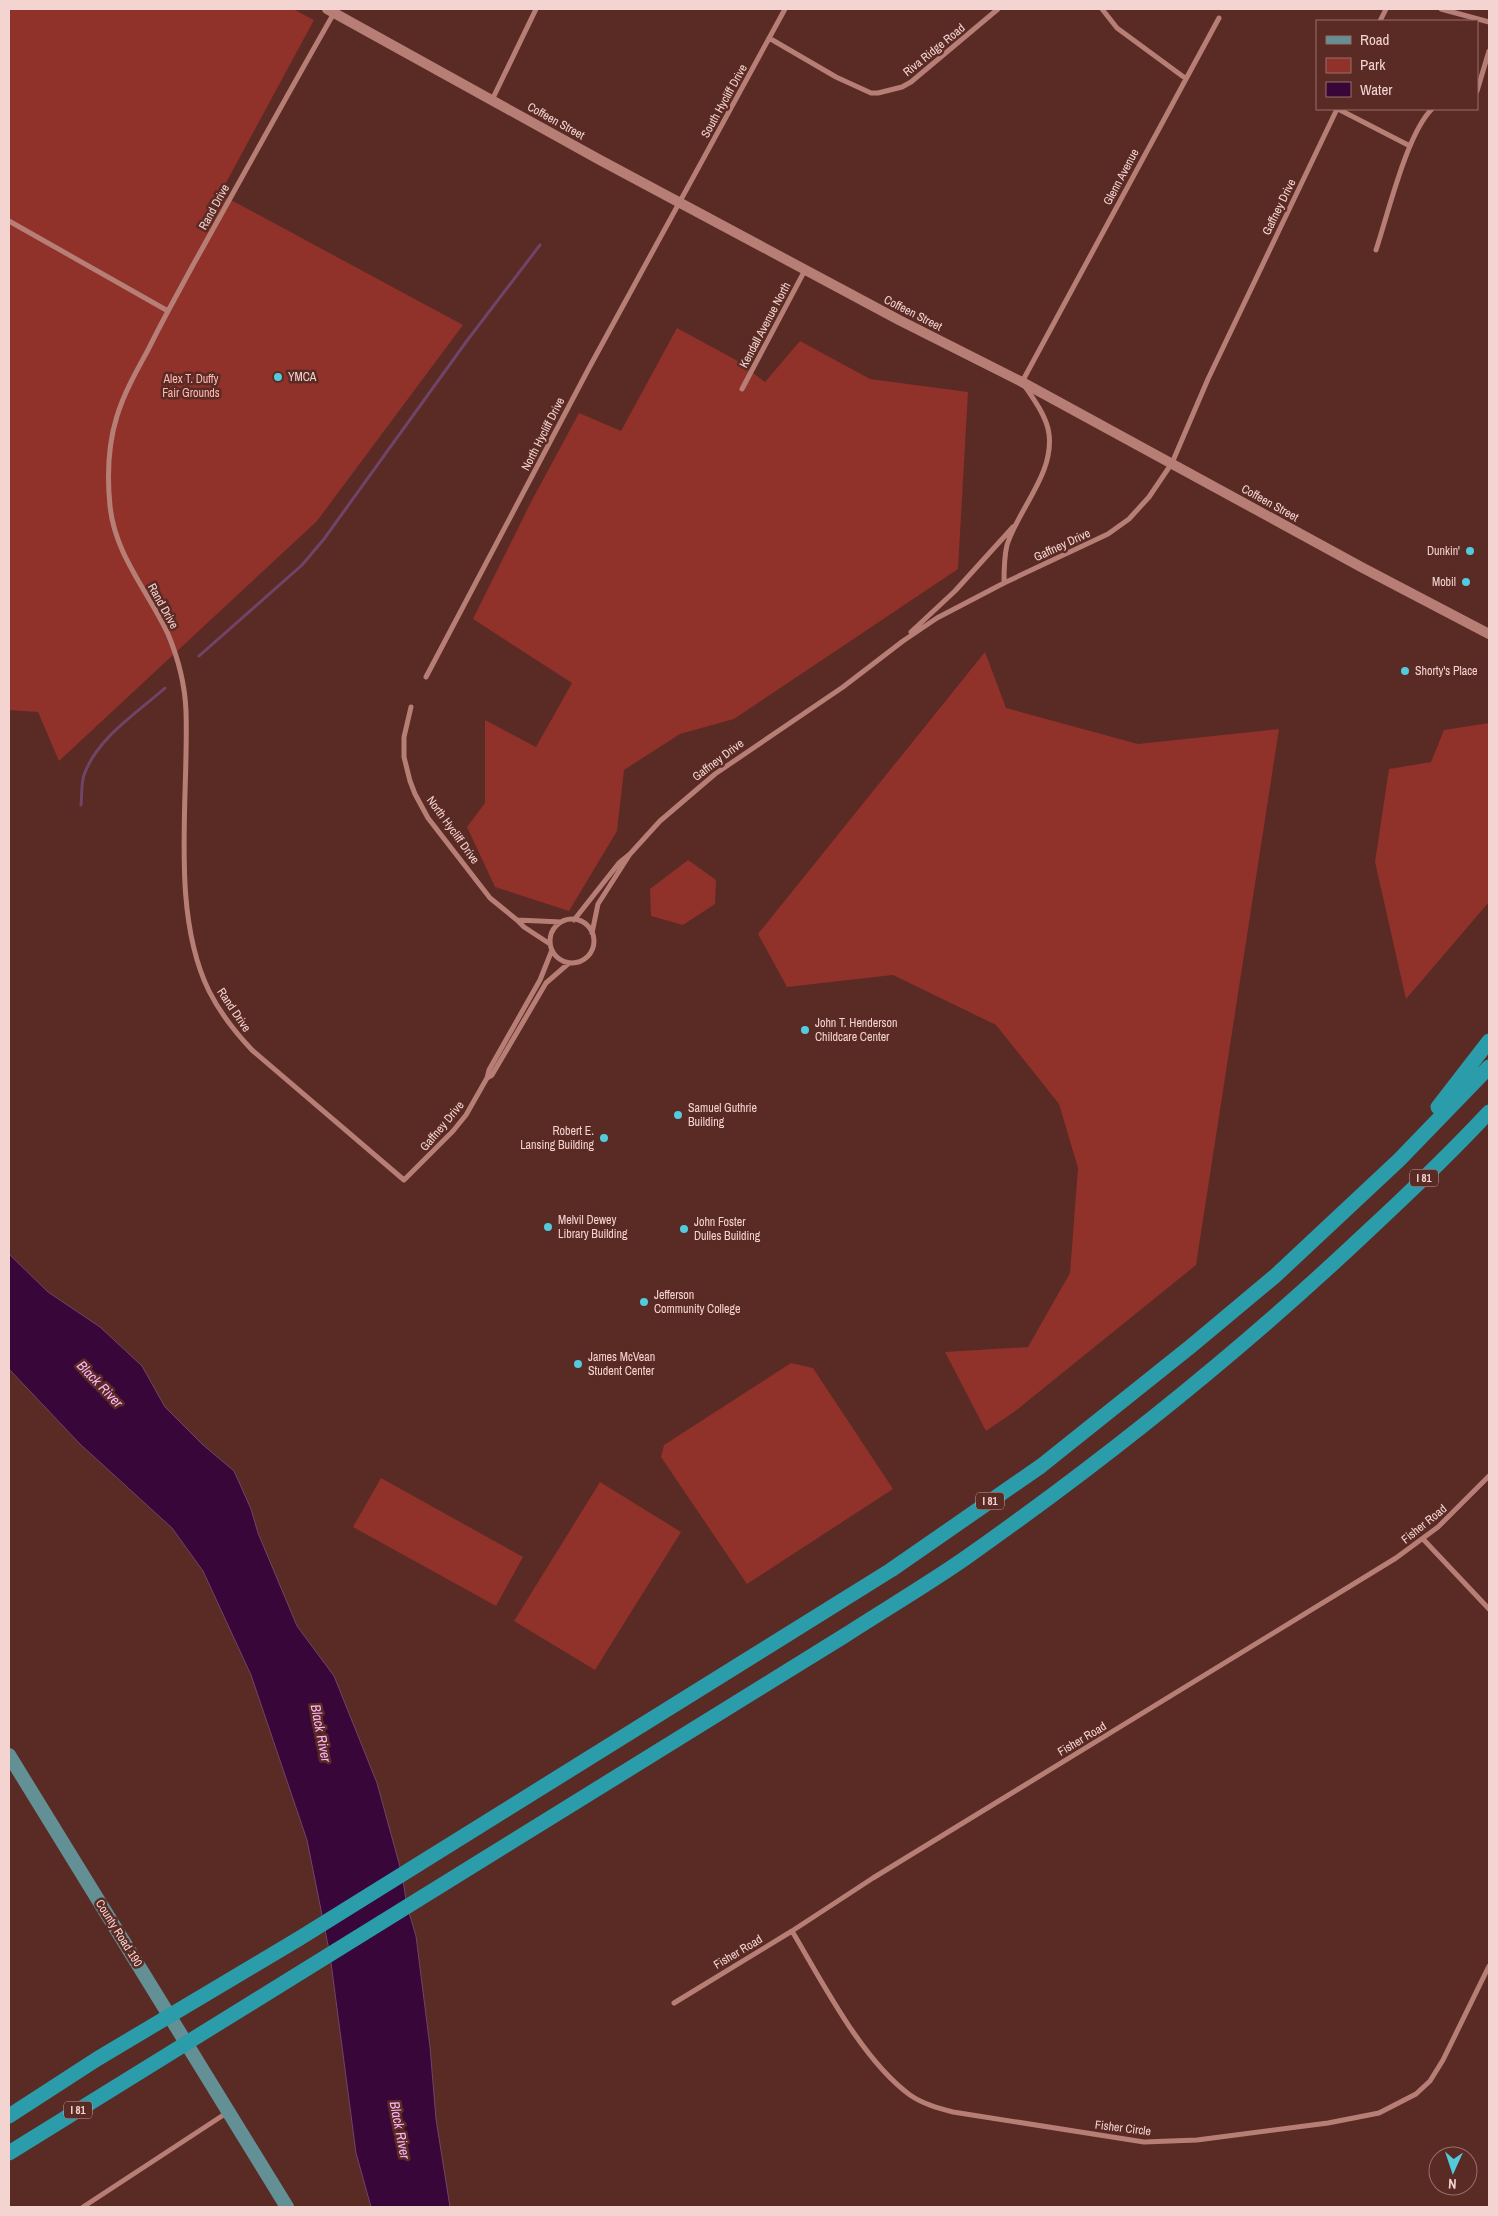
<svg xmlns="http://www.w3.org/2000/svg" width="1498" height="2216" viewBox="0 0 1498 2216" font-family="'Archivo Narrow',sans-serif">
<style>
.green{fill:#90312a}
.water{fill:#380638;stroke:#704466}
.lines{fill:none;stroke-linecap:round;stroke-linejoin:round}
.stream{stroke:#704466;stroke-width:3}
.minor{stroke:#b77e76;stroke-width:5}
.secondary{stroke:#b77e76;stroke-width:10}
.primary{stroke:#629095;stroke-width:14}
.motorway{stroke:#2a9caa;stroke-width:15}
.poi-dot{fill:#53cbdb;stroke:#5a2a25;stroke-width:2}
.labels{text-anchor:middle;stroke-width:5;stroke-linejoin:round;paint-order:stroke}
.shield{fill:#5a2a25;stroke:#c6a19d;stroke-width:1}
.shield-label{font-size:11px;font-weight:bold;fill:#f4d4d0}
.street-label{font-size:12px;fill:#f4d4d0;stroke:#5a2a25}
.poi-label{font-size:12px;fill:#f4d4d0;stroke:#5a2a25;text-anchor:start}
.park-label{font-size:12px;fill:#fcb9b0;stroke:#5a2a25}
.water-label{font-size:14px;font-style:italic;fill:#fcb5fa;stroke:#5a2a25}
</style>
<rect width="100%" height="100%" fill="#5a2a25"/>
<path class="green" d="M9 9H293L314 20 220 194 463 325 317 521 59 761 38 712 9 710Z
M677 328 736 360 765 382 800 341 870 379 968 392 958 569 734 719 680 734 624 770 617 831 569 911 495 887 467 827 485 803V720L536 747 572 683 473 619 531 502 579 413 621 431Z
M985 652 1006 708 1138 744 1279 729 1196 1265 1014 1412 986 1431 945 1352 1028 1347 1070 1273 1078 1168 1059 1104 996 1025 893 975 787 987 758 934Z
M1489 723V902L1406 999 1375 862 1389 769 1431 762 1444 730Z
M688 860 716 880 715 904 683 925 651 916 650 889Z
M791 1363 813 1368 893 1489 747 1584 661 1457 664 1445Z
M381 1478 523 1557 496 1606 353 1527Z
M600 1482 681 1532 595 1670 514 1621Z"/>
<path class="water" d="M9 1254 48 1292 100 1327 142 1366 165 1407 202 1444 234 1471 251 1509 258 1533 297 1626 334 1676 377 1783 402 1874 407 1906 416 1936 430 2047 436 2119 450 2207H371L356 2153 330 1955 307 1840 251 1675 203 1571 172 1528 80 1444 9 1369Z"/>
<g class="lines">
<path class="stream" d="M199 656 302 565 324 539 466 342 540 245
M81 805C82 796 81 784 84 775 97 738 137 713 165 688"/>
<path class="minor" d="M1102 9 1117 28 1185 78
M1441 9 1489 22
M334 13C286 97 240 181 193 265 178 293 162 321 148 350 136 372 124 393 117 416 108 445 107 476 110 506 115 555 148 591 168 634 178 658 185 685 186 711 189 798 170 912 209 991 220 1013 235 1032 252 1050L404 1180 453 1131 466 1115 487 1078
M1380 21 1386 9
M769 38 836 77 871 93H878L902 87 911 82 998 9
M1477 91 1489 51
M492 100 536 9
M1338 109 1410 146
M9 221 168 311
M1376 250C1388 214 1407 133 1432 109
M742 389 805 270
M1004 583C1004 571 1004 557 1007 545 1019 508 1054 474 1049 434 1047 416 1032 397 1022 382L1219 18
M911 632 955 591 1013 527
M426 677 589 368 785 9
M411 707 404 737V757L410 781 415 794 428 818 490 898 517 920
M630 854 660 821 715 774 843 687 903 641 937 618 1004 583 1108 534 1129 519 1149 497 1172 463 1208 379 1337 109
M550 941a22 22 0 1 1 44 0a22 22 0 1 1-44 0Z
M574 920 619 863 630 854 598 904 592 933
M550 944 524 927 517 920 561 922
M552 950 540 980 489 1070 487 1078 492 1075 546 983 569 963
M1423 1539 1489 1609
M792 1931C823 1983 862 2060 910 2095 923 2104 938 2108 953 2112L1144 2142 1197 2140 1328 2123 1379 2113 1416 2094 1430 2081 1443 2060 1489 1966
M674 2003 792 1931 873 1878 1396 1558 1438 1527 1489 1476
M83 2207 228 2112"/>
<path class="secondary" d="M327 9 600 160 899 320 1022 382 1363 568 1489 634"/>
<path class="primary" d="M9 1755 287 2207"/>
<path class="motorway" d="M1438 1107 1489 1041
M9 2116 97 2059 300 1938 891 1570 1041 1466 1190 1347 1275 1276 1399 1160 1489 1067
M9 2153 844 1636C884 1610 925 1586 964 1559 1106 1459 1241 1351 1367 1232 1409 1193 1450 1154 1489 1112"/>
</g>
<g class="poi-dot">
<circle cx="278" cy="377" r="5"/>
<circle cx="1470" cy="551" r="5"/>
<circle cx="1466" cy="582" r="5"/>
<circle cx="1405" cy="671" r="5"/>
<circle cx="805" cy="1030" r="5"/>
<circle cx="678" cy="1115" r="5"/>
<circle cx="604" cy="1138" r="5"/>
<circle cx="548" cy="1227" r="5"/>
<circle cx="684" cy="1229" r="5"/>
<circle cx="644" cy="1302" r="5"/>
<circle cx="578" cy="1364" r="5"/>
</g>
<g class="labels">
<g class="shield">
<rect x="1410" y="1169.5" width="28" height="17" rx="4"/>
<rect x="976" y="1492.5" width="28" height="17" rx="4"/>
<rect x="64" y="2101.5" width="28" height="17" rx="4"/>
</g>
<g class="shield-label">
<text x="1424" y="1182">I 81</text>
<text x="990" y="1505">I 81</text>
<text x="78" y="2114">I 81</text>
</g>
<g class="street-label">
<text transform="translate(934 50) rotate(-39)" y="4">Riva Ridge Road</text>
<text transform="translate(724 101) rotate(-61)" y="4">South Hycliff Drive</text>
<text transform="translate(556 121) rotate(29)" y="4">Coffeen Street</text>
<text transform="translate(1121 177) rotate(-62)" y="4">Glenn Avenue</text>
<text transform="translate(214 207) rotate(-61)" y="4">Rand Drive</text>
<text transform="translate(1279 207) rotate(-64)" y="4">Gaffney Drive</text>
<text transform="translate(913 313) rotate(27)" y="4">Coffeen Street</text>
<text transform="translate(765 325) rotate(-62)" y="4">Kendall Avenue North</text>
<text transform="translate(543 434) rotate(-63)" y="4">North Hycliff Drive</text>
<text transform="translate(1270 503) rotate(29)" y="4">Coffeen Street</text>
<text transform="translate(1062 545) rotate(-25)" y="4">Gaffney Drive</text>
<text transform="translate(163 606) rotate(61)" y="4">Rand Drive</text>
<text transform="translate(718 760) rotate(-37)" y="4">Gaffney Drive</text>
<text transform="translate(453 830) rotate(54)" y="4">North Hycliff Drive</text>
<text transform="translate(234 1010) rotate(56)" y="4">Rand Drive</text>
<text transform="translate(442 1126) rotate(-50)" y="4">Gaffney Drive</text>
<text transform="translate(1424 1524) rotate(-39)" y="4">Fisher Road</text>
<text transform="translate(1082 1739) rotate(-31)" y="4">Fisher Road</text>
<text transform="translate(119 1933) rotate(58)" y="4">County Road 190</text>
<text transform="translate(738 1952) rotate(-31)" y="4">Fisher Road</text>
<text transform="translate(1123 2128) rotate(7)" y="4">Fisher Circle</text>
</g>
<g class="poi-label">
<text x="288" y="381">YMCA</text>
<text x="1460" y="555" text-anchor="end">Dunkin'</text>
<text x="1456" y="586" text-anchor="end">Mobil</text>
<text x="1415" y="675">Shorty's Place</text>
<text x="815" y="1027">John T. Henderson<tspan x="815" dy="14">Childcare Center</tspan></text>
<text x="688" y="1112">Samuel Guthrie<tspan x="688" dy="14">Building</tspan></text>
<text x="594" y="1135" text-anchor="end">Robert E.<tspan x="594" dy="14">Lansing Building</tspan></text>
<text x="558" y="1224">Melvil Dewey<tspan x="558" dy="14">Library Building</tspan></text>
<text x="694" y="1226">John Foster<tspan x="694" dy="14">Dulles Building</tspan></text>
<text x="654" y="1299">Jefferson<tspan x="654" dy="14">Community College</tspan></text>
<text x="588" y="1361">James McVean<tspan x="588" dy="14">Student Center</tspan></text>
</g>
<g class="park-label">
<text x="191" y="383">Alex T. Duffy<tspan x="191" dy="14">Fair Grounds</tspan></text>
</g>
<g class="water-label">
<text transform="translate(100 1384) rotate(46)" y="5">Black River</text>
<text transform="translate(321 1733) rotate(79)" y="5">Black River</text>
<text transform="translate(400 2130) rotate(79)" y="5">Black River</text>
</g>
</g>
<rect width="1498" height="2216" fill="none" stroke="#f4d4d0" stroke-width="20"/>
<rect x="1316" y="20" width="162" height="90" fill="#5a2a25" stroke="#986e69"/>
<rect x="1326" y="36" width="25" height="8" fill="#629095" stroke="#986e69"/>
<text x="1360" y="45" font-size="15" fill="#f4d4d0">Road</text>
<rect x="1326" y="58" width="25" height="15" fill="#90312a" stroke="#986e69"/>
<text x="1360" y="70" font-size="15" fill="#f4d4d0">Park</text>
<rect x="1326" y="82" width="25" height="15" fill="#380638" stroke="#986e69"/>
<text x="1360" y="95" font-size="15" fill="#f4d4d0">Water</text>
<g transform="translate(1453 2171) rotate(183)"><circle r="24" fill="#5a2a25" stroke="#986e69"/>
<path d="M0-4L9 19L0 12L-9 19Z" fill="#53cbdb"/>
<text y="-8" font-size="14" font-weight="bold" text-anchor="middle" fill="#f4d4d0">N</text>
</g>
</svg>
